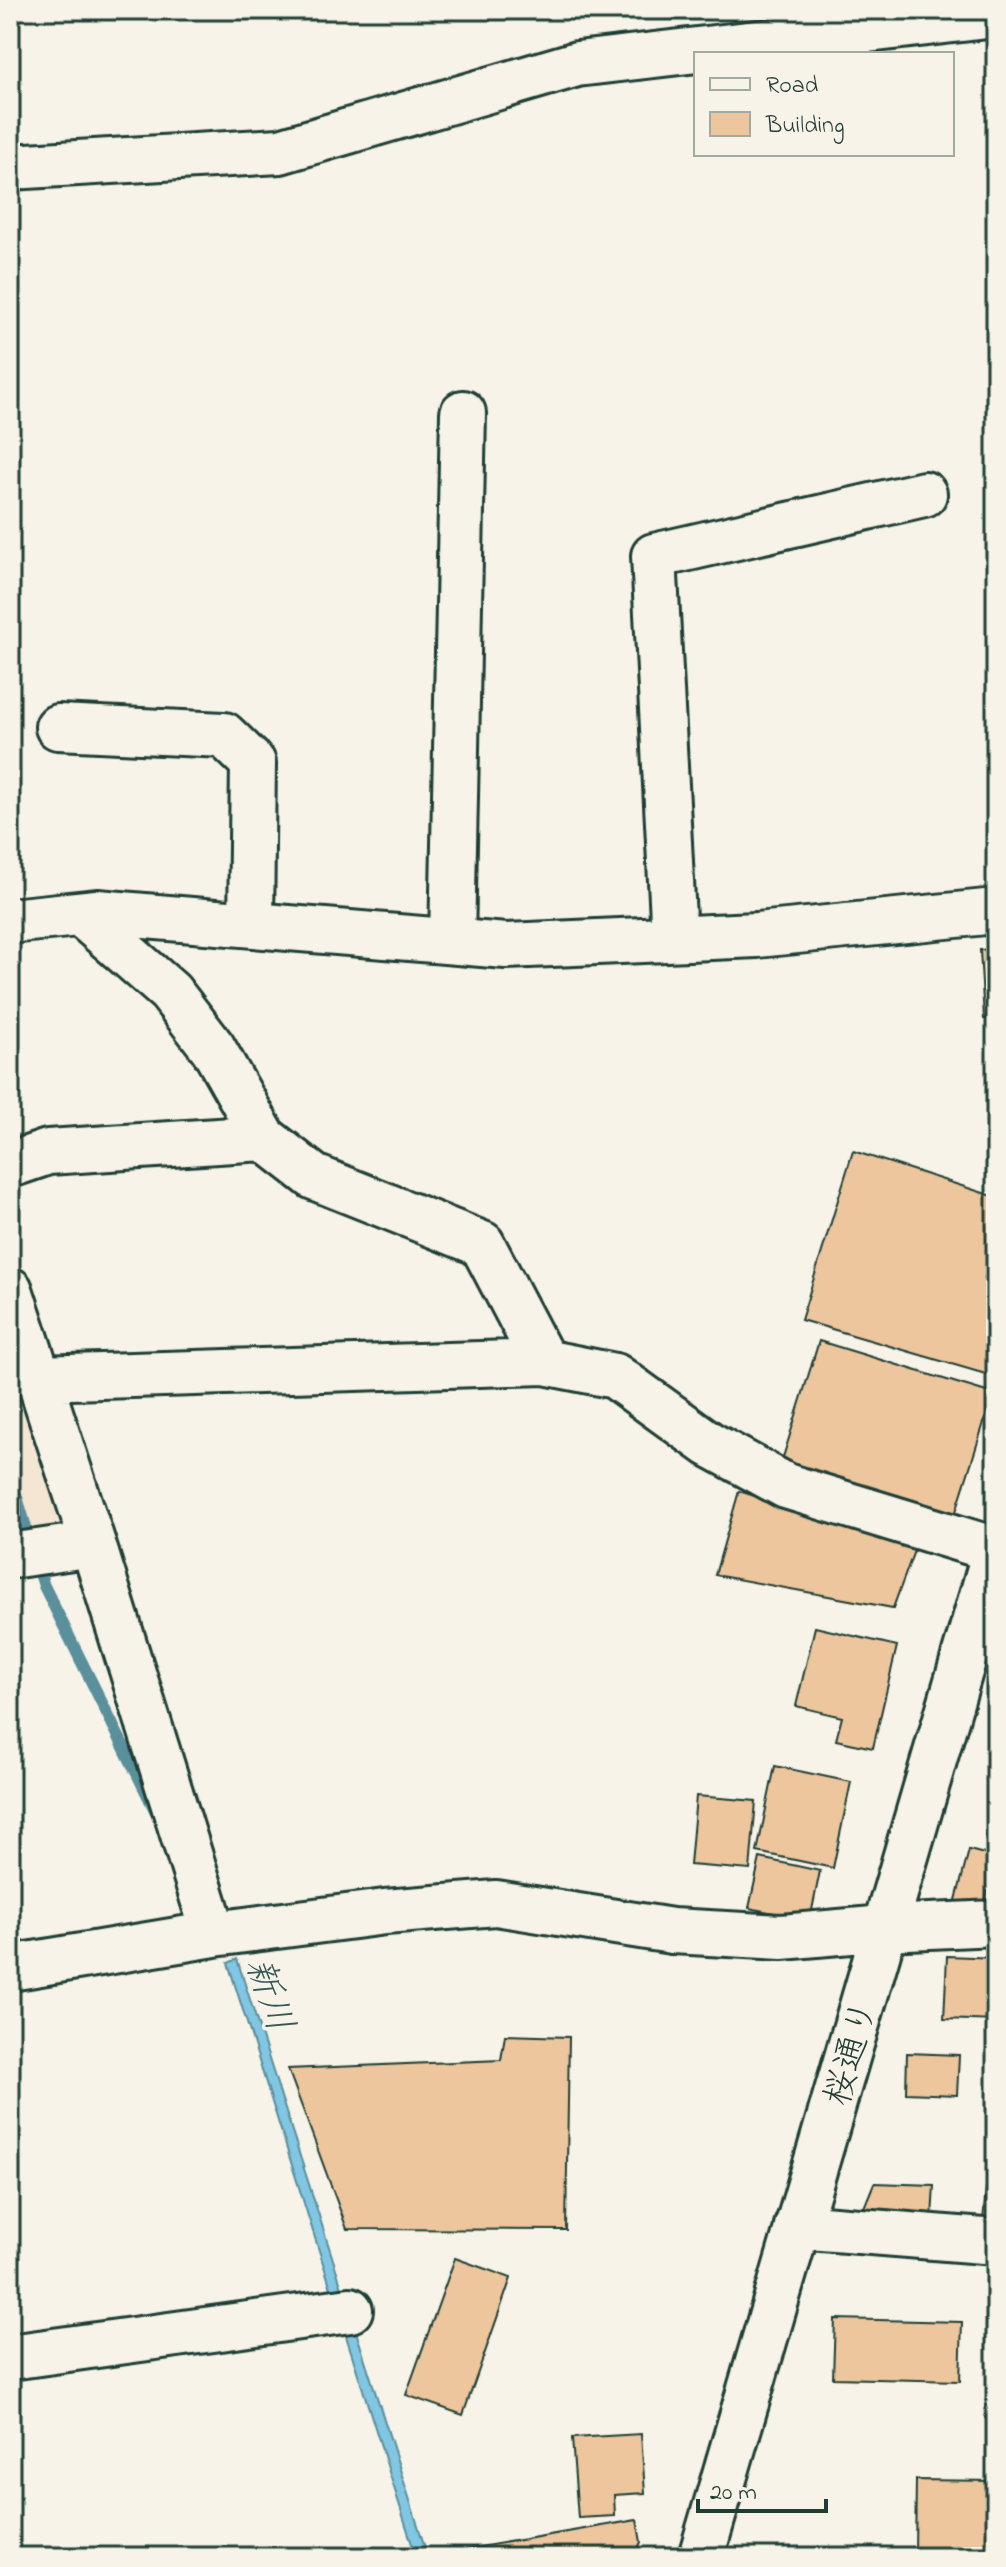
<svg xmlns="http://www.w3.org/2000/svg" width="1006" height="2567" viewBox="0 0 1006 2567" font-family="'Indie Flower','Klee One',sans-serif">
<style>
.built{fill:#f4e6d2}
.water{fill:#81c6e2;stroke:#5a8f9c;stroke-width:2}
.lines{fill:none;stroke-linecap:round;stroke-linejoin:round}
.stream{stroke:#5a8f9c;stroke-width:12}
.building{fill:#edc69d;stroke:#1f3d34;stroke-width:2}
.minor-casing{stroke:#1f3d34;stroke-width:50}
.highway-casing{stroke:#1f3d34;stroke-width:50}
.minor{stroke:#f7f3e8;stroke-width:44}
.highway{stroke:#f7f3e8;stroke-width:44}
.labels{text-anchor:middle;stroke-width:7;stroke-linejoin:round;paint-order:stroke}
.street-label{font-size:36px;fill:#1f3d34;stroke:#f7f3e8}
.water-label{font-size:38px;font-style:italic;fill:#335857;stroke:#f7f3e8}
</style>
<rect width="100%" height="100%" fill="#f7f3e8"/>
<filter id="ink" filterUnits="userSpaceOnUse"><feTurbulence type="fractalNoise" baseFrequency=".0125" numOctaves="2"/><feDisplacementMap in="SourceGraphic" scale="16" xChannelSelector="R" yChannelSelector="G"/><feConvolveMatrix kernelMatrix="1 2 1 2 8 2 1 2 1" color-interpolation-filters="sRGB"/></filter>
<g filter="url(#ink)">
<path class="built" d="M10 1372 63 1524 10 1532Z"/>
<path class="water" d="M237 1959 428 2557H416L228 1963Z"/>
<g class="lines">
<path class="stream" d="M10 1474 31 1544
M36 1561 44 1586 156 1812"/>
</g>
<path class="building" d="M996 949V1019H984L980 950Z
M853 1151 996 1197V1235L985 1278 996 1282V1354L989 1375 801 1320Z
M819 1341 993 1394 953 1521 780 1467Z
M739 1491 915 1548 893 1608 715 1575Z
M815 1627 897 1646 873 1748 836 1740 842 1717 796 1706Z
M775 1766 851 1782 833 1868 757 1852Z
M696 1796 756 1801 750 1870 690 1865Z
M969 1850 996 1857V1894L988 1891 984 1905 955 1904Z
M760 1858 820 1871 810 1920 749 1908Z
M947 1956 996 1958V2021L944 2019Z
M505 2035 569 2037 566 2230 347 2229 288 2069 501 2060Z
M907 2053 959 2055 957 2095 906 2093Z
M874 2183 934 2185 932 2218 861 2215Z
M986 2188 996 2189V2233L982 2232Z
M455 2258 511 2278 463 2415 406 2395Z
M835 2319 962 2322 960 2381 833 2378Z
M641 2434 645 2493 614 2495 615 2516 578 2518 572 2438Z
M916 2480 996 2481V2555L915 2554Z
M637 2520 641 2542 634 2557H457L456 2551Z"/>
<g class="lines">
<defs>
<path id="minor" d="M10 167 280 151 577 64 996 15
M58 727 224 735 253 763 251 924
M81 914 170 992 213 1048 264 1138 314 1177 482 1244 544 1362 615 1376 709 1444 786 1486 996 1550
M10 921 97 912 506 946 757 935 996 911
M674 938 654 556 924 494
M452 941 463 413
M10 1165 48 1152 264 1138
M10 1290 93 1544 214 1934
M39 1378 544 1362
M10 1556 93 1544
M10 1968 214 1934 385 1912 496 1903 672 1931 782 1937 885 1928 996 1923
M797 2226 996 2242
M10 2357 350 2310"/>
<path id="highway" d="M701 2557 996 1548"/>
</defs>
<use href="#minor" class="minor-casing"/>
<use href="#highway" class="highway-casing"/>
<use href="#minor" class="minor"/>
<use href="#highway" class="highway"/>
</g>
</g>
<g class="labels">
<g class="street-label">
<text transform="translate(849 2052) rotate(-74)" y="13">桜通り</text>
</g>
<g class="water-label">
<text transform="translate(271 1994) rotate(71)" y="13">新川</text>
</g>
</g>
<rect width="1006" height="2567" fill="none" stroke="#f7f3e8" stroke-width="40"/>
<rect x="20" y="20" width="966" height="2527" fill="none" stroke="#1f3d34" stroke-width="3" filter="url(#ink)"/>
<rect x="694" y="52" width="260" height="104" fill="#f7f3e8" stroke="#a1aaa0" stroke-width="2"/>
<rect x="710" y="78" width="40" height="12" fill="#f7f3e8" stroke="#a1aaa0" stroke-width="2"/>
<text x="766" y="92" font-size="24" fill="#1f3d34">Road</text>
<rect x="710" y="112" width="40" height="24" fill="#edc69d" stroke="#a1aaa0" stroke-width="2"/>
<text x="766" y="132" font-size="24" fill="#1f3d34">Building</text>
<path d="M698 2499v12h128v-12" fill="none" stroke="#1f3d34" stroke-width="4"/>
<text x="710" y="2499" font-size="24" fill="#1f3d34" stroke="#f7f3e8" stroke-width="6" paint-order="stroke">20 m</text>
</svg>
